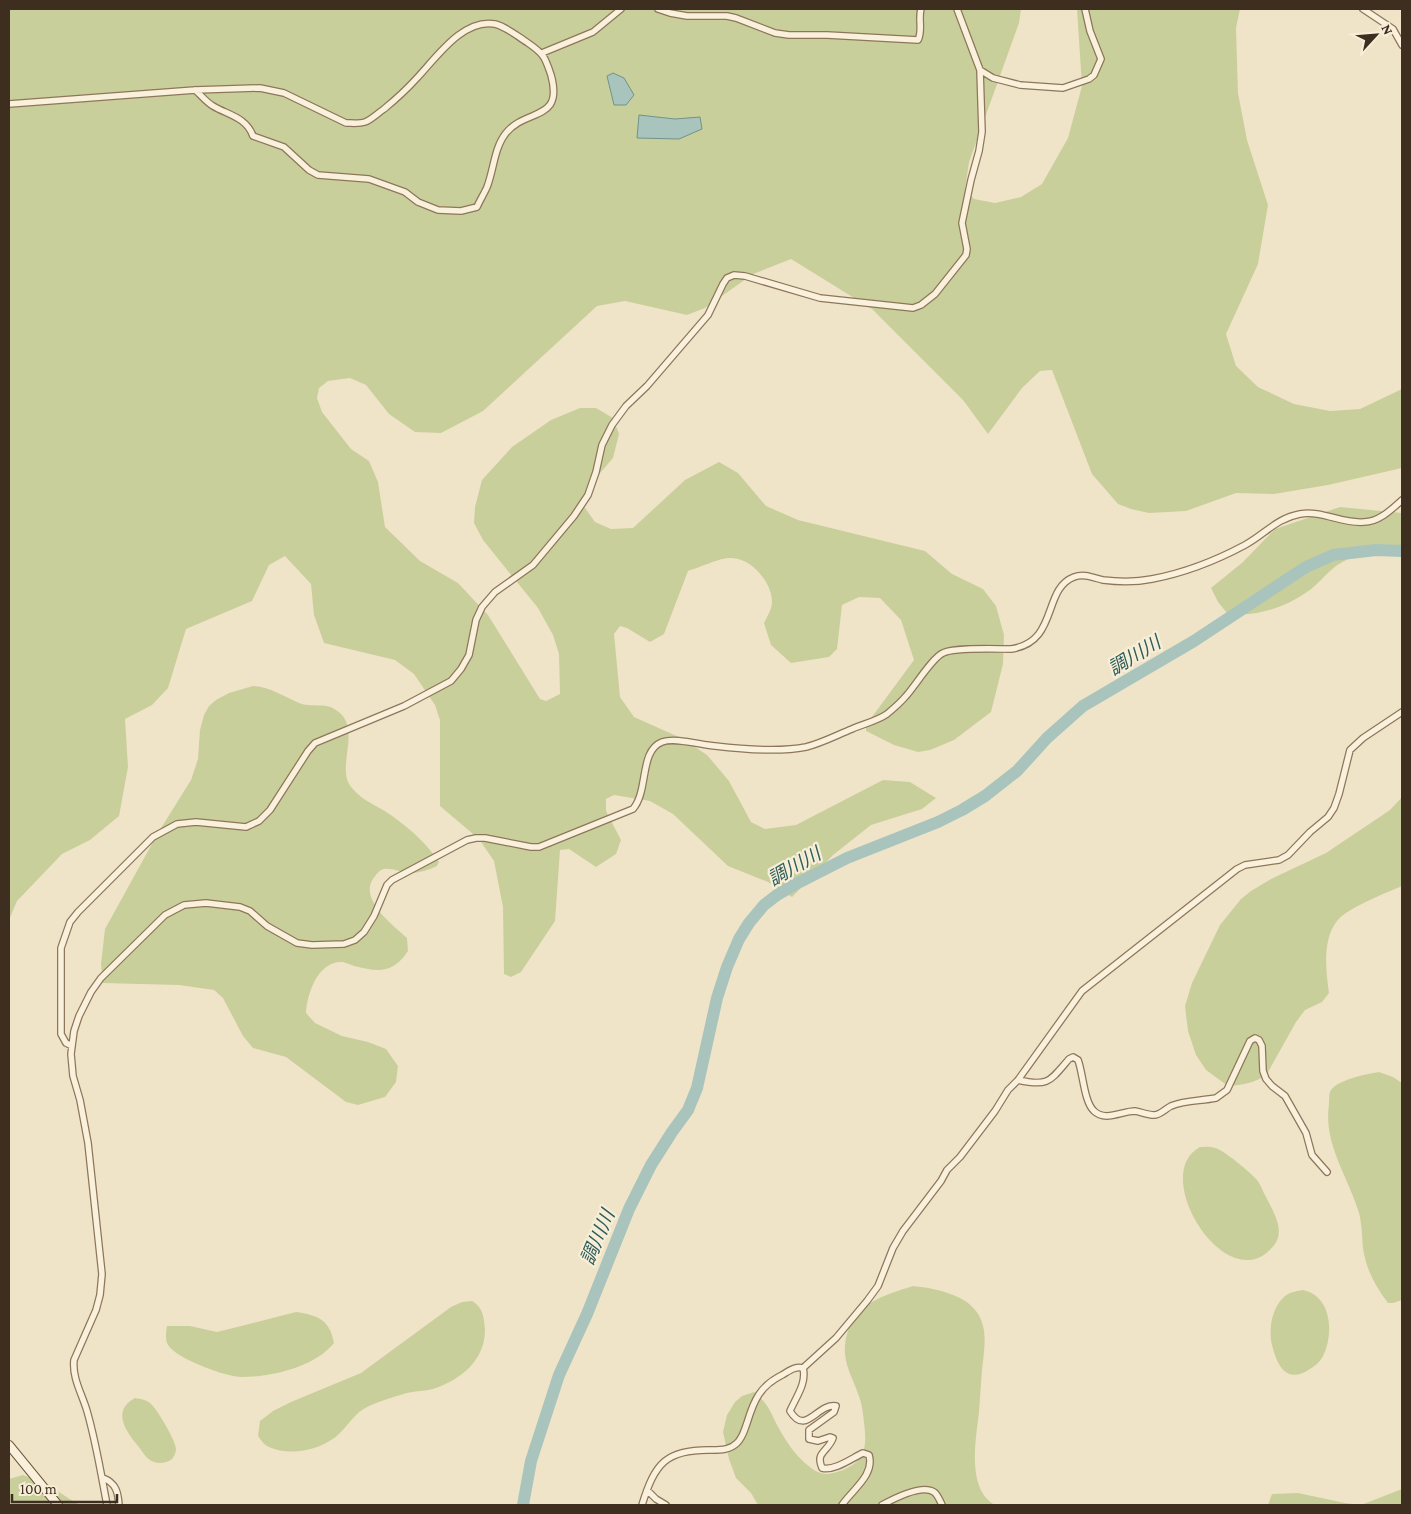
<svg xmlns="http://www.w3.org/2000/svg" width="1411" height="1514" viewBox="0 0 1411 1514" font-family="'Crimson Pro','Noto Sans JP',serif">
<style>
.green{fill:#c9cf9b}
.water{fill:#a9c4bc;stroke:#6f938a}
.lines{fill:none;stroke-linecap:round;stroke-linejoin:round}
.river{stroke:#a9c4bc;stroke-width:12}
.minor-casing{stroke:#8d765c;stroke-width:8}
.secondary-casing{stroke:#6f573f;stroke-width:10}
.minor{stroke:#faf1dc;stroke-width:5.5}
.secondary{stroke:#faf1dc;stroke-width:8}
.labels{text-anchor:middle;stroke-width:4.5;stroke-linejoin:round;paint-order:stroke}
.water-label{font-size:19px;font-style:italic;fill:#2f5d5a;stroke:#f7eed8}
</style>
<rect width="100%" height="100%" fill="#f0e4c8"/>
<path class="green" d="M9 9H896L901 10 1021 9 1019 23 969 162 965 189 974 199 995 203 1021 197 1042 184 1068 138 1082 86 1077 9H1240L1236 28 1238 93 1247 140 1268 205 1258 264 1226 334 1236 366 1258 387 1294 404 1330 411 1360 409 1402 389V468L1328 485 1274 494 1236 493 1186 511 1149 513 1131 509 1118 504 1092 474 1052 370 1040 371 1022 388 988 434 963 400 872 309 791 259 753 274 705 308 687 315 625 301 597 306 483 411 441 433 415 432 389 414 366 385 350 378 328 381 319 388 317 398 322 412 351 449 369 461 378 482 385 527 420 561 458 583 488 615 540 699 546 701 560 694 559 654 553 635 538 608 483 540 474 523 475 507 482 480 512 447 551 420 580 408H596L613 418 619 434 613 458 588 487 583 505 595 522 611 529 633 528 685 480 719 462 738 473 766 506 798 520 925 551 952 574 983 589 996 606 1004 635 1003 664 991 712 954 740 930 750 918 752 894 745 866 731V725L914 660 901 620 880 598 859 597 842 605 837 649 829 657 791 663 771 645 764 623C767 617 772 609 772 602 772 582 750 556 729 558 720 558 698 568 688 571L664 634 650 642 627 628 620 626 614 634 620 697 634 717 681 738 707 755 729 781 751 822 765 829 796 825 883 780 910 782 936 798 922 809 871 825 833 855 792 897 768 882 728 866 673 814 650 801 614 795 606 799V811L621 840 616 854 596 867 569 849 560 850 555 921 521 972 511 977 504 974 503 907 494 861 479 839 440 806V720L435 705 414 674 395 660 324 643 314 615 311 584 285 556 269 565 252 601 186 629 168 688 152 705 125 719 128 767 119 816 90 840 62 854 17 901 9 920Z
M1340 507 1402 513V554C1380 548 1355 553 1336 566 1325 574 1318 585 1307 592 1284 608 1254 618 1227 613L1218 602 1211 588 1243 562 1275 529Z
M253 686C270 687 283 696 299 703 311 708 325 702 336 710 364 728 334 768 352 788 361 799 371 803 383 810 404 823 425 841 439 862L437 866C429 870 416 874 407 873 401 872 391 868 384 869 379 870 376 875 373 879 359 900 394 926 407 938L408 951C393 974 378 972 354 966 351 965 347 963 343 962 318 960 307 994 306 1013L315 1023 342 1036 368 1042 386 1049 398 1066 396 1082 385 1097 358 1105 346 1102 286 1057 253 1048 243 1036 223 998 214 990 179 985 103 983 101 964 105 929 158 833 191 780 198 759 200 730 204 715 209 706 216 700 229 693Z
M1402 797V886C1386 893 1347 908 1337 921 1322 940 1326 971 1329 993L1322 1002 1305 1010 1296 1022 1267 1074C1256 1083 1242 1085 1228 1086L1206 1070 1196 1055 1188 1031 1185 1006 1192 983 1220 925 1241 899 1251 891 1271 879 1326 853 1390 810Z
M1379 1072 1393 1077 1402 1083V1300L1393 1303H1388C1375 1286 1366 1269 1363 1248 1362 1236 1362 1225 1359 1213 1348 1176 1323 1144 1329 1104 1329 1100 1329 1095 1330 1092 1335 1080 1367 1074 1379 1072Z
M1200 1147C1204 1147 1211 1146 1215 1148 1224 1150 1251 1173 1257 1180 1261 1185 1263 1192 1266 1197 1273 1211 1285 1229 1275 1244 1230 1305 1147 1175 1200 1147Z
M913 1286C933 1288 964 1294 976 1311 989 1328 984 1350 982 1370 981 1384 980 1398 979 1412 976 1439 966 1489 995 1505H758L751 1493 736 1478 729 1459 723 1432 727 1415 735 1402 742 1396 754 1392C758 1396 762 1399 765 1403 770 1409 773 1417 776 1423 785 1440 795 1456 811 1468 822 1476 830 1475 843 1470 866 1460 867 1446 864 1423 863 1413 862 1403 858 1394 854 1381 846 1368 845 1354 844 1343 847 1331 852 1321 862 1301 894 1292 913 1286Z
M1303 1290C1332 1296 1334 1334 1323 1356 1320 1362 1315 1366 1310 1369 1286 1385 1277 1365 1272 1345 1268 1329 1272 1307 1285 1296 1290 1292 1297 1291 1303 1290Z
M472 1301C483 1307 484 1317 485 1330 485 1360 461 1380 433 1389 425 1391 416 1391 407 1393 393 1397 380 1401 367 1407 355 1413 349 1424 340 1433 323 1450 290 1457 269 1447 264 1445 261 1440 258 1436L260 1421 273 1411 291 1402 361 1373 451 1307 462 1302Z
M296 1312C318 1315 330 1320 334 1343 315 1367 271 1377 242 1377 226 1377 177 1359 168 1345 165 1340 166 1332 167 1326H190L217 1332Z
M135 1398C141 1399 148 1400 152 1405 158 1411 176 1441 176 1449 176 1452 174 1457 172 1459 167 1463 160 1464 154 1462 147 1460 142 1451 138 1446 126 1431 111 1411 135 1398Z
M23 1475 45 1483 79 1505H9V1479Z
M1402 1489V1505H1268L1272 1494 1298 1493 1345 1503 1361 1505Z"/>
<path class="water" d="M613 73 624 78 634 95 626 105H614L607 76Z
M639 115 675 119 700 117 702 129 679 139 637 138Z"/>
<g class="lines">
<path class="river" d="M523 1505 531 1461 559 1375 587 1314 629 1209 651 1165 672 1132 688 1110 697 1088 717 998 727 967 739 939 749 923 764 905 777 895 794 885 847 858 938 822 962 810 985 796 1017 771 1047 738 1083 706 1194 641 1306 567 1333 555 1376 550 1402 551"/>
<defs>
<path id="minor" d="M658 9 670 13 687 16H727L736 18 775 33 789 35H827L918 40C923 31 918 18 921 9
M1363 9 1393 29 1402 45
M542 53 593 32 621 9
M980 70 993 78 1020 85 1063 88 1089 79 1094 75 1101 59 1090 31 1085 9
M9 104 195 90 260 88 284 93 346 123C352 123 359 124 365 122 371 120 378 113 384 109 395 100 407 89 417 78 436 58 463 18 495 24 507 27 517 36 528 43 544 54 545 57 551 75 564 122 526 108 506 133 494 148 494 169 487 187 484 194 480 200 477 207L461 211 438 210 418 202 405 192 369 179 318 175 309 170 284 147 253 136C246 117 228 115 213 106 206 102 201 95 195 90
M72 1046 66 1043 61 1034V948L70 922 78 912 153 837 177 824 196 822 246 827 259 821 270 810 308 751 315 743 404 706 451 681 461 669 469 655 476 620 482 607 495 592 533 565 574 516 588 495 596 472 602 445 612 425 626 406 647 386 708 315 723 284 727 278 734 275 745 276 820 298 913 308 921 305 935 294 966 255 967 249 962 223 971 180 979 151 982 132 980 70 957 9
M1018 1080C1049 1087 1050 1081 1069 1059L1073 1057 1078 1060C1083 1073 1084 1102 1094 1111 1105 1122 1122 1111 1135 1111 1141 1112 1148 1115 1154 1115 1160 1115 1165 1109 1171 1106 1185 1100 1201 1101 1216 1098L1227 1090 1250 1041 1255 1038 1259 1040 1262 1046 1263 1071 1266 1079 1272 1086 1285 1096 1306 1133 1312 1155 1327 1172
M803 1368C807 1383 796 1397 790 1411 806 1437 817 1403 836 1406L834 1412 809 1430V1439L818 1441 830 1437 833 1438C828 1452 815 1452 822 1468 835 1471 852 1458 863 1453L869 1455C875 1475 852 1490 842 1505
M103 1478C116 1483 118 1492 119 1505
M647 1490 656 1499 666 1505
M107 1505C101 1474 96 1442 87 1411 82 1394 72 1378 74 1360L96 1310 100 1295 102 1274 88 1143 80 1100 73 1076 71 1054 74 1031 79 1016 91 992 101 978 165 915 184 905 206 903 240 907 250 911 267 926 297 943 312 945 344 944 355 940 364 932 374 916 387 885 392 880 467 840 476 838H485L531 847H539L633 809C649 790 639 751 662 742 675 737 701 745 715 746 740 749 781 752 806 747 822 743 837 735 852 729 863 724 877 721 887 714 893 709 901 702 906 696 915 686 933 657 943 653 954 647 996 649 1011 649 1059 642 1042 589 1074 577 1084 573 1094 578 1103 580 1119 582 1137 582 1152 579 1184 573 1217 560 1245 545 1265 534 1277 518 1300 514 1322 510 1342 524 1364 522 1379 522 1392 509 1402 500
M642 1505C655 1463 666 1449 712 1450 721 1450 730 1450 737 1443 743 1437 744 1431 747 1423 754 1400 760 1386 782 1375 789 1371 795 1366 803 1368L836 1338 867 1301 878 1286 893 1248 903 1231 941 1181 947 1170 960 1157 995 1111 1008 1090 1018 1080 1082 991 1237 869 1245 865 1279 860 1288 855 1310 832 1328 817 1334 808 1339 794 1350 750 1363 738 1402 712
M882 1505C893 1499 922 1484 934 1492 938 1495 940 1501 942 1505"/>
<path id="secondary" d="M9 1445 58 1505"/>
</defs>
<use href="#minor" class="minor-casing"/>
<use href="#secondary" class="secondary-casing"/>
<use href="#minor" class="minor"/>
<use href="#secondary" class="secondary"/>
</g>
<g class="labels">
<g class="water-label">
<text transform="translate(1134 655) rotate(-31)" y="7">調川川</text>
<text transform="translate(794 866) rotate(-30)" y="7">調川川</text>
<text transform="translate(597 1237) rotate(-67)" y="7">調川川</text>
</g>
</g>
<rect width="1411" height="1514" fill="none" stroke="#3d2e20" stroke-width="20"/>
<g transform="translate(1376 35) rotate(64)" stroke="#f7eed8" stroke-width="4" paint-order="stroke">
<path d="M0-4L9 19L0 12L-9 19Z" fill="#3d2e20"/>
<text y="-8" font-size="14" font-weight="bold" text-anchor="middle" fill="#3d2e20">N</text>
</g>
<path d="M12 1494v8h105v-8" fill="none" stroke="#3d2e20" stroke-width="2.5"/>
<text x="20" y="1494" font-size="15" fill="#3d2e20" stroke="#f7eed8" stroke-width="4" paint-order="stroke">100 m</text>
</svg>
